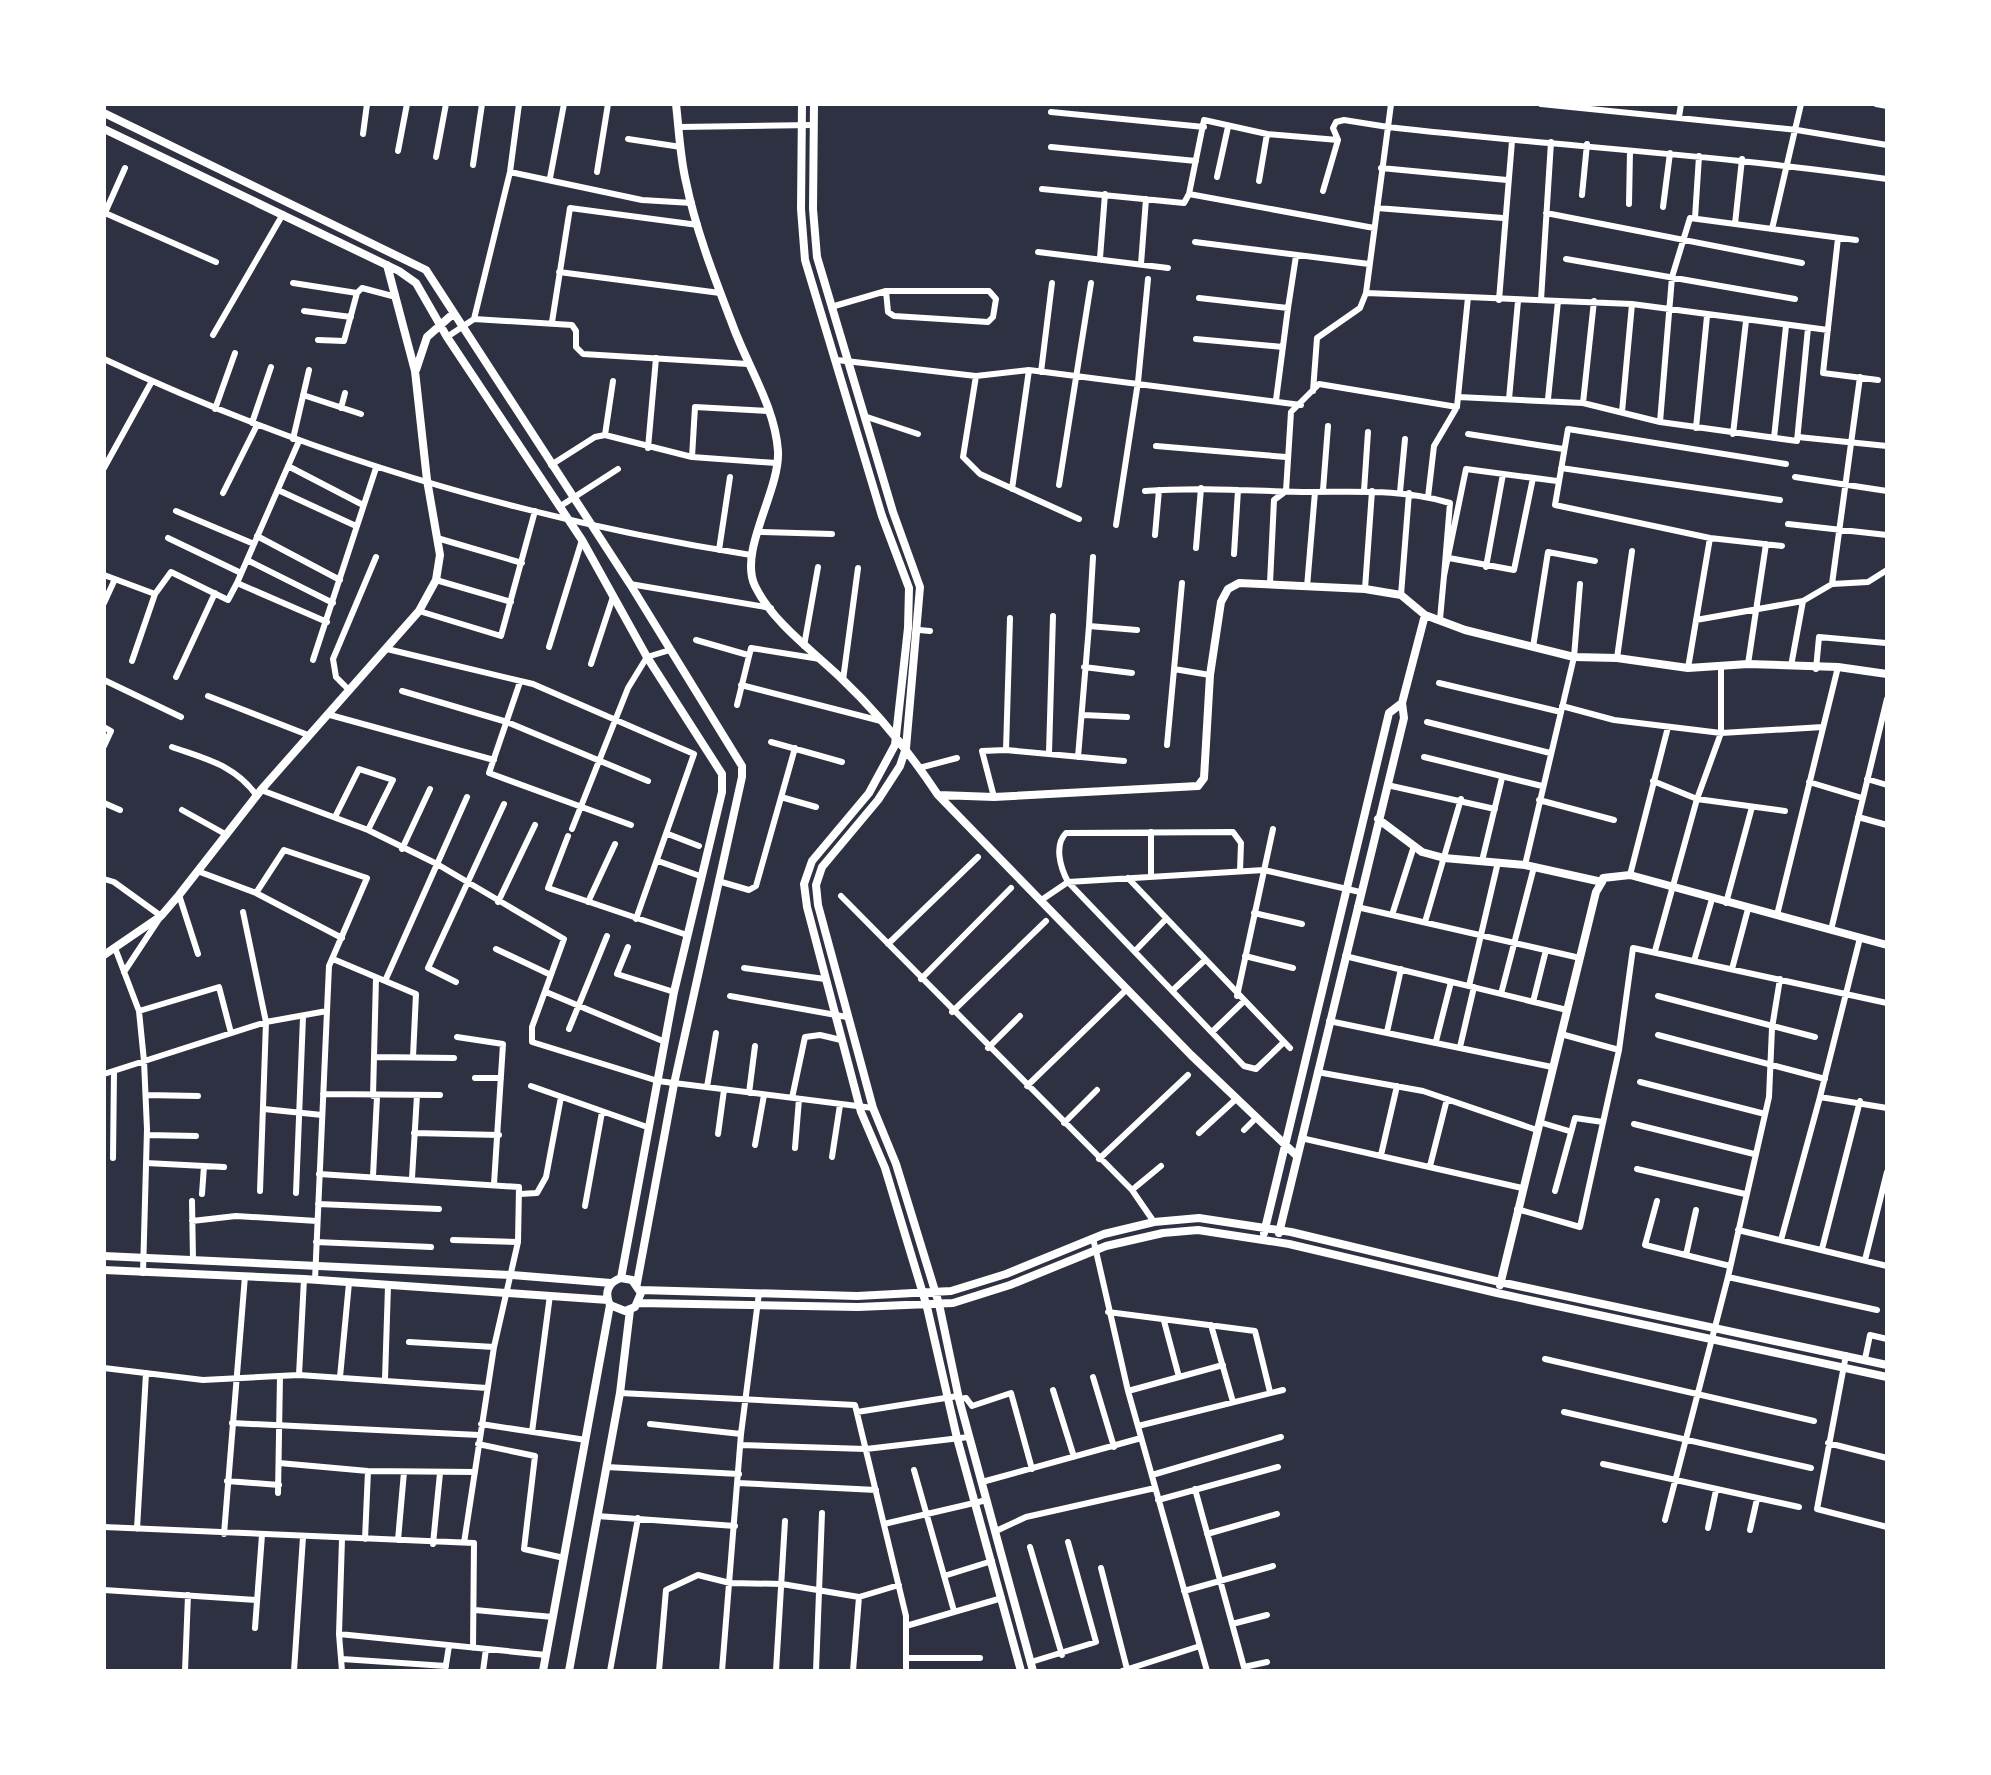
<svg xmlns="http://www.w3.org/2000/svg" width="1991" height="1775" viewBox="0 0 1991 1775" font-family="'Public Sans',sans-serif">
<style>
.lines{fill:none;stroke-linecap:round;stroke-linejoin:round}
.minor{stroke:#fff;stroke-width:6}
.tertiary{stroke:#fff;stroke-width:8}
</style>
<rect width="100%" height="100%" fill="#2d3142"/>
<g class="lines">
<path class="minor" d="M1541 104 1797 130 1887 145
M1876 104 1887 106
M1051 112 1204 127
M1679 117 1681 104
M679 127 813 125
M363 134 367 104
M628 139 681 147
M1051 147 1196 161
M398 151 407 104
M436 157 446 104
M473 165 482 104
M1381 168 1507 180
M510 172 642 200 692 203
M597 172 608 104
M1217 177 1228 127
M550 178 564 104
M1259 181 1267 134
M1042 189 1184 203 1189 194 1374 228
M1323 191 1338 140 1333 128 1336 122 1344 120 1388 127 1391 104
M1189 194 1204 120 1267 134 1338 140
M1582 195 1587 144
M1629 204 1630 151
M1663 207 1670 153
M1377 208 1503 218
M105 213 216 262
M1546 213 1802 263
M104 215 125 168
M1695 218 1699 156
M1735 224 1742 159
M1772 229 1801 104
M1838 238 1823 373 1878 380
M1195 242 1369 264
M1038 252 1168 268
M1100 258 1105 194
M1566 259 1795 299
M1141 264 1146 199
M559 272 720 293
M293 283 357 293
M1366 293 1468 297
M1199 298 1288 308 1276 400
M1499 300 1512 141
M1541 300 1551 142
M831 307 886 291H989L996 299 993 317 988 322 894 316 888 312 886 291
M1288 308 1296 256
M304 311 351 317
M474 319 572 325 576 331V347L583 354 748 364
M552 322 570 208 698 225
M213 335 283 214
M447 337 474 319 510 172 519 104
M1196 339 1283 347
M318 340 344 341 357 293 362 288 396 297
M104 359C308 455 528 520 751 555
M837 360 976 376 1029 370 1301 405
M1041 372 1052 283
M976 376 963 457 980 474 1079 519
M1313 391 1317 338 1360 308 1366 293 1388 127C1554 146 1721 155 1887 179
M303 395 361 414
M1458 397 1583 403 1660 422 1797 441 1808 328
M1509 399 1518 301
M1548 399 1558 301
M1583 403 1594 301
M341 408 345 393
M215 409 235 353
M769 411 695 407 692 457 776 463
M1622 412 1632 304
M867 417 918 434
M1660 422 1672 277 1690 218 1856 240
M252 423 271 367
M1696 428 1707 316
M1468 434 1563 449
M1733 434 1746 321
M605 435 613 381
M1798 437 1887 446
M1774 438 1786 326
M293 439 309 370
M1156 446 1286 457
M648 448 656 358
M551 465 595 437 605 435 692 457
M288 466 363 505
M104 468 152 381
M1561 468 1780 500
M1795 477 1887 491
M1059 485 1091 283
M1012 489 1029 370
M278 490 356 526
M1323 490 1328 426
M1145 491C1200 487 1255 491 1310 492 1357 492 1403 489 1450 503L1444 576
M1364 491 1368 432
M1400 492 1405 439
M223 493 257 425
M1428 497 1434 446 1457 407 1468 297 1632 304 1828 330
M559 507 618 469
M176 511 254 544
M1788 524 1887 535
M1116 525 1138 382 1148 279
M761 532 832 534
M1155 535 1159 490
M257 536 340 580
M168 538 241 573
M437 538 522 563
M1782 546 1710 538 1555 505 1568 429 1786 464
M1196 548 1201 488
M719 550 730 477
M1234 554 1238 490
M1449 558 1514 570 1533 478
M247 560 333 603
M1486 567 1503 474
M104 575 155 594 171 572 228 600 237 583 327 622
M436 580 511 602
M237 583 299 441
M1270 583 1274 500 1286 491 1291 412 1319 384 1457 407
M630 584 771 608
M1832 584 1868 582 1887 570
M1307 587 1315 492
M1365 589 1372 491
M1401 595 1409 493
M104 603 115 579
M419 611 501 636 535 511
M1440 619 1444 576 1466 469 1557 481
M1696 620 1803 601
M1089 626 1093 557
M919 630 930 631
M696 640 748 655
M804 646 818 567
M549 647 582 540
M1533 647 1548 552 1595 561
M387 649 533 684 694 754 636 919
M1617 658 1632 551
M313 660 376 468
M132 661 155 594
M591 664 613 597
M1748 664 1766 544
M1791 666 1803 601 1832 584 1860 377
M1084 667 1132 673
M1688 668 1710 538
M1174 669 1210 675
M1816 669 1819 637 1886 643
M176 677 215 593
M104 680 181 717
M843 680 858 568
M520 682 489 773 631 825
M1439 683 1561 712
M741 685 881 721
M349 690 336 677 333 659 376 557
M402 691 507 722 648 781
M208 696 308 735
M737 705 751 648 820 659
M1562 706 1614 720 1721 733 1823 727
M330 715 494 760
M1083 715 1127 717
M1427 722 1550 753
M104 727 111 731 104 746
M771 742 842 762
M1167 745 1182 583
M172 747C206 759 235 765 257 796
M1006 750 1010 618
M1049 753 1053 616
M1078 757 1089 626 1137 630
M1424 757 1542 786
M919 768 957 758
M1867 779 1887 785
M1653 781 1697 799 1785 811
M1809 782 1862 798
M1387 785 1495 809
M261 790 368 830 437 864 564 939 532 1027V1042L658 1081 873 1108
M781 797 816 807
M994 797 982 751 1006 750 1124 761
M1539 800 1614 820
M104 803 120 810
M182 810 227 835
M336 815 359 769 393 780 368 830
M1858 817 1887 825
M572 829 628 688 647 657 670 650
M668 834 699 846
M568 836 548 888 687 935
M402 849 430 789
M658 861 700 876
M1482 861 1502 778
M1525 865 1574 657 1580 584
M1240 871 1241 843 1233 832 1066 833C1054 845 1060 867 1068 882L1244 1066 1256 1069 1284 1042
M200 872 256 893 342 938
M1630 875 1668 727
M1151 877V832
M1128 878 1290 1048
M104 879 114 882 161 916 124 972
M718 881 749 890 756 886 795 748
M256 893 284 850 367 878 329 966 315 1280
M179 895 198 954
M841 896 1132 1190 1154 1222
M1040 901 1068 882 1264 870 1360 892
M498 902 535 825
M588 902 615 844
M1726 903 1752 807
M1357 907 1580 958
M243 912 266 1022 260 1191
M1254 913 1302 924
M1392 915 1414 846
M1777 915 1838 667
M1425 922 1461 799
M1831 930 1887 699
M1860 938 1820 1097 1887 1108
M888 944 978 857
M628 947 617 974 674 992
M115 948 139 1011 144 1061 147 1129 143 1273
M496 949 551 975
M1136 950 1166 919
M1655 951 1697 799 1721 733V666
M1245 956 1293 968
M1345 956 1567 1010
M333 959 416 994 413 1057
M1694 961 1712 899
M744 968 825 979
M1732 969 1748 909
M921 979 1011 888
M385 981 467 797
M456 982 428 968 504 804
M1469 986 1498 862
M1173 990 1204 961
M546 992 665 1042
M1501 994 1534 867
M730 996 847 1017
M1237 996 1273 829
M1658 996 1815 1037
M1533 1002 1546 950
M139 1011 219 987 231 1033
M952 1012 1046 921
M1329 1021 1552 1067
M569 1029 607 936
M1212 1032 1243 1002
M1387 1032 1401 969
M1561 1034 1619 1050
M1658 1035 1825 1079
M457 1037 503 1044 494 1184
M1436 1041 1451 982
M1460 1047 1474 987
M988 1048 1020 1016
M375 1057 454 1058
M1317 1072 1423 1091 1537 1130
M104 1074 266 1022 327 1011
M475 1078H501
M1640 1082 1765 1114
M531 1086 647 1127
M1027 1086 1127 989
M707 1087 716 1033
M749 1093 755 1046
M323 1094 440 1095
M146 1095 198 1096
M373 1096 376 978
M792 1098 805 1037 820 1035 841 1040
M264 1109 322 1115
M1539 1122 1569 1131
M1064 1123 1097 1090
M1634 1124 1754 1154
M1244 1130 1255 1119
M414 1133 499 1135
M1199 1133 1236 1099
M718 1134 724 1090
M147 1135 196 1136
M1301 1138 1522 1188
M755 1145 764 1095
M795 1148 799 1099
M1381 1155 1397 1086
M832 1157 840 1105
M113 1158 114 1072
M1099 1159 1188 1075
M146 1163 224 1167
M1430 1166 1447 1099
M1637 1169 1745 1194
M319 1174 519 1187 518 1242 494 1347 464 1543
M373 1176 377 1097
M412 1178 417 1095
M1132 1190 1161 1166
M1555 1191 1575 1118 1603 1122
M296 1193 303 1017
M202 1194 204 1166
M520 1194 537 1193 546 1177 561 1097
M192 1201 193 1260
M1657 1201 1645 1245 1730 1266
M318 1204 439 1209
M585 1206 602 1112
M1517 1209 1580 1227 1619 1050 1633 948 1887 1003
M192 1221 236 1216 317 1221
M1738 1230 1887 1266
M1093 1238 1128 1391 1207 1671
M453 1240 518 1242
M1781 1240 1820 1097
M316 1242 431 1247
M1822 1249 1860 1101
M1686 1255 1696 1210
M1865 1260 1887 1172
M1728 1277 1877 1310
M1108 1312 1255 1331 1270 1392
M1164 1321 1179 1377
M1211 1325 1233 1402
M409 1342 494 1347
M1846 1355 1817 1509 1887 1527
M1545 1359 1814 1421
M1865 1359 1870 1335 1887 1339
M104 1368 203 1380 299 1375 487 1388
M299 1375 304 1279
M340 1377 349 1283
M1093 1377 1114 1447
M385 1379 388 1286
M1053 1390 1074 1457
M1128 1391 1223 1365
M620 1393 855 1405 906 1616V1671
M959 1399 966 1398 972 1406 1011 1393 1032 1469
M857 1412 958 1396
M1564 1412 1811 1468
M232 1423 479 1435
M481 1424 586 1440
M650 1424 741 1434
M1138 1426 1283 1390
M532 1432 550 1295
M1828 1443 1887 1458
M478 1444 535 1456 524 1549 564 1558
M741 1445 866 1449 969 1437
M279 1463 368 1471 475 1472
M1603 1464 1799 1507
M606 1467 739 1474
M914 1470 954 1611
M1152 1475 1281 1437
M227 1481 279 1485
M982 1482 1141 1438
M738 1483 876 1490
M1195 1489 1245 1671
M278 1493 280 1376
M1158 1500 1278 1467
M597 1516 735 1526
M1665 1520 1728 1277 1769 1097 1772 1028 1780 979
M884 1524 987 1500
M104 1527 474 1543 473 1648
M1708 1528 1716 1490
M137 1529 146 1373
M1750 1530 1757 1499
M996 1531 1026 1517 1155 1488
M224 1534 245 1276
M1207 1534 1277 1514
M365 1539 368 1471
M398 1540 404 1472
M433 1544 440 1473
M1030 1547 1062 1655
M1101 1568 1127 1669
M944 1576 992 1561
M104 1590 257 1600
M1184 1591 1273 1566
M859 1597 899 1585
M475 1610 553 1617
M1232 1624 1267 1615
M906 1626 1002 1598
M255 1628 262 1535
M339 1634 342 1539
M906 1658H980
M342 1659 446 1666
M1031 1662 1096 1642 1068 1542
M1244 1667 1267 1662
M185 1671 188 1595
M294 1671 303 1537
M342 1671 339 1634 546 1655
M445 1671 449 1646
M483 1671 486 1649
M610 1671 638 1518
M659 1671 666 1590 698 1575 730 1583 782 1584 859 1597 853 1671
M722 1671 741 1434 759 1293
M776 1671 785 1521
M816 1671 822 1513
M1122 1671 1200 1646"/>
<path class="tertiary" d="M676 104C679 130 680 157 686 182 696 231 715 279 733 326 748 367 775 407 778 451 780 491 738 551 755 586 773 623 813 651 842 679 879 714 910 753 938 795L1191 1055 1297 1156
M802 104 801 209 805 260 882 516 909 588 908 628 895 745 869 793 812 861 804 884 807 907 861 1112 885 1168 927 1307 957 1438 1021 1671
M814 104 813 209 817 257 893 512 920 587 906 748 900 766 878 800 822 867 816 885 818 905 873 1108 896 1164 939 1304 959 1399 1033 1671
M104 113 426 270 630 584 742 766V777L674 1084 637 1283
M104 129 399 271 416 283 447 337 582 540 647 657 722 774V792L674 992 621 1278C608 1282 604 1293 610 1305L625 1311 635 1307 641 1293 632 1280 621 1278
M416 370 427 337 454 313
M939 795 994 797 1198 786 1204 778 1210 675 1221 602 1228 589 1239 583 1365 589 1401 595 1425 615 1465 630 1574 657 1617 658 1688 668 1748 664 1838 667 1887 674
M1378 819 1422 852 1444 858 1525 865 1602 882 1603 878 1630 875 1887 945
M104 955 161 916 179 895 261 790 419 611 436 580 440 555 427 480 415 371 387 265
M1264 1233 1389 713 1402 703
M1279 1233 1404 718 1402 703 1425 615
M104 1256 512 1275 611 1283
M104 1270 304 1279 608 1300
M1500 1285 1596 892 1602 882
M640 1290 857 1296 951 1291 1006 1274 1104 1234 1154 1222 1199 1218 1291 1232 1500 1282 1887 1365
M638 1303 858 1307 953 1303 1010 1285 1106 1246 1163 1233 1198 1230 1289 1244 1497 1293 1887 1377
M543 1671 610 1305
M569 1671 620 1393 630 1310"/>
</g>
<rect width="1991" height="1775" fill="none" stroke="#ffffff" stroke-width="212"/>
</svg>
